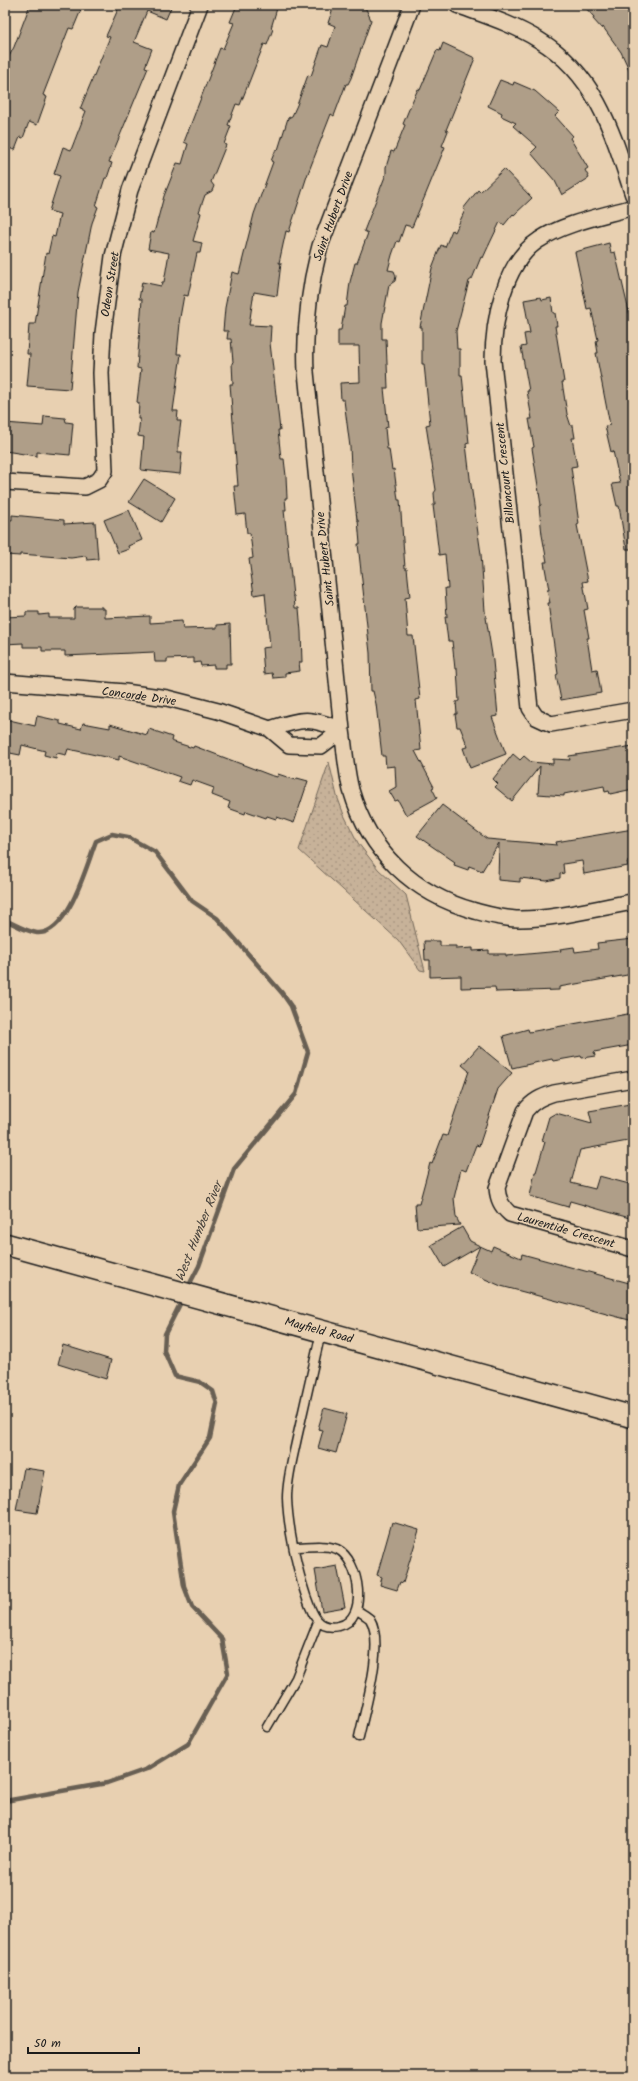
<svg xmlns="http://www.w3.org/2000/svg" width="638" height="2081" viewBox="0 0 638 2081" font-family="Kalam,sans-serif">
<style>
.park{fill:url(#park-dots);stroke:#72675a}
.lines{fill:none;stroke-linecap:round;stroke-linejoin:round}
.stream{stroke:#685f53;stroke-width:4.5}
.building{fill:#af9e88;stroke:#1c1c1c}
.lane-casing{stroke:#1c1c1c;stroke-width:11}
.street-casing{stroke:#1c1c1c;stroke-width:18}
.secondary-casing{stroke:#1c1c1c;stroke-width:24}
.lane{stroke:#e8d0b1;stroke-width:8}
.street{stroke:#e8d0b1;stroke-width:15}
.secondary{stroke:#e8d0b1;stroke-width:21}
.labels{text-anchor:middle;stroke-width:3;stroke-linejoin:round;paint-order:stroke}
.street-label{font-size:12px;fill:#1c1c1c;stroke:#e8d0b1}
.water-label{font-size:13px;font-style:italic;fill:#48433c;stroke:#e8d0b1}
</style>
<defs>
<pattern id="park-dots" width="8" height="8" patternUnits="userSpaceOnUse"><rect width="8" height="8" fill="#c7b299"/><path d="M2 2h.1M6 6h.1" fill="none" stroke="#aa9883" stroke-width="1.8" stroke-linecap="round"/></pattern>
</defs>
<rect width="100%" height="100%" fill="#e8d0b1"/>
<filter id="ink" filterUnits="userSpaceOnUse"><feTurbulence type="fractalNoise" baseFrequency=".025" numOctaves="2"/><feDisplacementMap in="SourceGraphic" scale="8" xChannelSelector="R" yChannelSelector="G"/><feConvolveMatrix kernelMatrix="1 2 1 2 8 2 1 2 1" color-interpolation-filters="sRGB"/></filter>
<g filter="url(#ink)">
<path class="park" d="M329 762 337 796 344 815 358 843 378 869 406 895 425 971 420 970 398 940 299 850Z"/>
<g class="lines">
<path class="stream" d="M5 920C14 924 27 932 37 933 68 936 87 864 96 841L112 834 128 837 155 852 192 901 217 918 282 993 291 1006 308 1052 296 1094 234 1169 199 1266 187 1289
M5 1801 107 1783 147 1769 188 1744 228 1673 222 1639 192 1607 184 1586 173 1511 179 1485 210 1438 217 1404 213 1391 200 1382 175 1376 164 1351 165 1334 183 1298"/>
</g>
<path class="building" d="M30 5H83L73 29 69 28 43 95 47 97 37 125 29 122 23 138 20 137 15 150 5 147V64L14 47Z
M120 5H172L166 19 147 11 134 42 152 49 145 67 148 68 109 162 112 163 107 178H105L96 206 98 207 92 223 78 292 70 389 27 386 30 354H27L29 324H35L46 253 48 254 52 236 55 237 60 214 49 211 60 176 54 174 63 147 71 150 86 111 80 109 110 37 106 36Z
M237 5H278L271 28 273 29 267 45 264 44 240 105 236 104 228 125 231 126 224 144 226 145 211 182 214 186 212 191 205 195 199 212 201 213 193 241 202 243 200 253H197L188 296 184 295 179 323H180L177 354H181L173 411H178L177 421H181L178 444V452H182L180 474 141 470 144 437 138 436 140 419H138L139 403 137 402 141 369 137 368 142 299H139L142 282 161 286 162 282H164L169 253 148 249 151 232 154 233 164 196 177 163 182 164 188 144 184 142 220 48 223 49 234 23 230 22Z
M334 5H356L366 9 371 20 351 78 348 84H346L334 116 331 114 307 176 289 232 286 231 279 263H281L277 296 254 292 249 325 271 326 270 343 280 430H278L281 459H284L286 476 287 498H285L286 510H284L293 596H294L295 608H299L301 632 302 662H299L300 671 285 673V677L273 678 272 673 264 674 262 648 270 647 265 593 254 595 249 559 253 558 250 533H247L245 514 237 515 234 486H238L230 384H233L232 363 233 362 231 339H227L228 331H223L225 308 232 272 239 274 254 214 273 162 271 161 276 149 278 150 288 118 292 116 297 105 308 75 311 76 322 45 328 47 335 26 328 23Z
M583 5H633V78L621 52 603 27 602 29 593 19 594 17Z
M443 43 475 58 446 130 448 131 442 146 445 147 425 196 412 227 405 225 399 242 397 241 392 255 388 270 394 271 396 276 395 281 389 285 382 323V339H386L388 388H384L388 427 385 428 387 449H389L392 470 394 469 398 500H400L405 568H407L410 597 405 598 408 636H413L420 699 416 700 421 750 415 751 434 787 432 788 437 798 406 815 398 800 395 801 389 791 396 787 395 766 386 767 385 756H382L376 704 373 691H371L370 653 358 544H360L358 520H357L351 467 350 447 344 400H341L340 383 360 382 359 346H338V330H341L345 306H347L350 282 355 263H357L368 233 364 231 386 174V167L391 151 394 152 405 125 403 124 412 102 418 89 420 90 437 50 440 51Z
M500 80 513 85 514 82 535 91 559 112 555 116 573 136 570 138 588 168 585 170 589 178 562 195 555 181 531 153 537 147 513 126 516 123 501 116 502 113 488 106Z
M504 169 532 198 514 215 513 214 504 225 500 222 488 247 483 258 481 257 472 279 469 281 456 331 457 349H460V375H462L469 443 466 444 470 478 481 554 485 611 493 661 498 716 492 717 506 754 470 768 463 748 468 747 460 727H457L455 714H457L456 702 459 701 457 669H455L452 641H448L445 617H447L445 588H448L445 554 439 555 433 505H435L434 493 436 490 426 425 430 424 424 364H422V327H420L432 268 441 245 445 247 452 230 455 232 465 210 463 209 478 190 480 192Z
M609 243 611 253 615 252 633 329V549H626L619 506H617L612 484 620 483 613 451 611 452 605 426 610 425 596 353H598L596 341 598 340 591 308 587 309 575 252Z
M541 297 542 300 551 298 553 313H555L557 326H555L564 382H562L567 414 571 426H573L575 438H572L577 466 571 467 579 524 577 525 588 581 583 582 588 609 584 610 589 638H587L592 670 597 669 601 693 561 700 556 675 558 674 548 603H550L547 590H549L544 562H547L542 535 539 506 541 505 532 448 534 447 529 419H532L527 391H529L521 347 526 346 524 334 530 333 524 300Z
M44 416 65 418 66 422 73 423 70 455 37 452V456L5 451V423L43 426Z
M144 479 175 498 161 522 129 502Z
M129 510 142 540 128 546 129 549 118 553 104 520Z
M12 515 64 520V524L95 522 98 559 87 560 86 556 71 558 20 554V556L5 555V519L12 520Z
M76 607H102V609H105V618L150 616V623L182 621 183 629 217 628V625L230 624 231 664H226V668H214V665L201 666 200 662 194 663V658L167 659V662H155L154 652 65 656V651H42V647H23V643L5 644V617L26 616V612H39V615L49 614V618H74V609Z
M37 716 60 721V724L81 729 83 723 110 728V724L147 735 149 729 172 737 171 741 193 748 194 746 270 775 277 777 278 774 296 780 297 778 308 781 294 823 277 817 276 819 267 816 266 818 246 811 245 814 228 808 230 802 212 795 214 788 192 780 190 785 178 781 180 777 119 756V760L68 749 66 755 57 753 56 758 44 755 45 751 22 745 20 755 5 752V719L35 726Z
M633 746V789L610 794 609 791 605 792 604 786 564 794V796L538 794 540 766 512 801 495 787 498 784 493 779 513 754 520 760 524 756 531 762 553 764V759L570 760 569 756Z
M442 805 487 839 557 845 556 842 633 829V861L627 862 628 866 584 874 582 861 563 864 564 873 560 874V878L547 881 520 878V882L498 880 499 843 482 871 469 866 468 870 454 865 455 862 417 836Z
M633 939V974L559 987V990L496 992 495 987 461 988V976L430 977V960H425L424 941H440V946H456V949L473 948V951L489 950V954H506V956L561 951 560 949 574 947 575 952 598 949 597 943Z
M633 1013V1045L594 1052 595 1056 582 1058 581 1056 553 1061 552 1059 512 1068 503 1036 528 1029 529 1032Z
M479 1046 512 1073 498 1089 479 1146 476 1145 466 1171 461 1169 454 1198 456 1217 460 1225 417 1228 415 1204H419L430 1163 432 1164 443 1135 447 1136 469 1071 462 1065Z
M630 1104 631 1109H633V1140L580 1150 571 1183 595 1189 599 1176 633 1185V1219L570 1201 568 1207 530 1196 535 1172H536L545 1142 542 1141 549 1117 556 1113 592 1123 589 1111Z
M462 1227 470 1241 480 1246 444 1267 431 1245Z
M480 1246 491 1251 493 1246 521 1258 522 1254 633 1284V1321L501 1286 469 1272Z
M63 1345 111 1360 106 1379 58 1364Z
M324 1408 347 1414 336 1453 318 1448 323 1430 318 1429Z
M24 1468 45 1471 37 1513 16 1510Z
M392 1522 419 1530 403 1583 400 1582 397 1590 380 1585 382 1577 377 1575Z
M337 1566 345 1607 322 1611 315 1570Z"/>
<g class="lines">
<defs>
<path id="lane" d="M295 1547C308 1547 325 1544 337 1549 360 1560 369 1620 339 1626 317 1631 312 1613 306 1596 297 1569 288 1527 287 1498 287 1479 293 1457 297 1438 305 1403 313 1367 321 1332
M357 1610C361 1613 367 1616 370 1619 385 1643 365 1709 359 1737
M267 1727 296 1678 318 1622"/>
<path id="street" d="M412 5 320 246C309 288 304 329 306 372L342 730C345 750 346 771 351 790 369 852 414 894 475 911 490 915 504 919 520 919 557 919 596 908 633 902
M457 5C484 15 513 24 539 40 597 75 613 134 633 195
M633 207C603 216 564 223 539 240 503 263 493 323 493 361L530 708 536 717 551 724 633 710
M5 482 85 487 99 480 105 471 101 373 103 333 113 256 130 190 200 5
M5 682 125 692 167 698 218 711 270 729 289 745 321 746 342 730
M270 729C303 718 310 717 342 730
M633 1079 554 1093C541 1097 533 1101 525 1111L497 1188C498 1199 501 1206 510 1214L633 1249"/>
<path id="secondary" d="M5 1244 633 1417"/>
</defs>
<use href="#lane" class="lane-casing"/>
<use href="#street" class="street-casing"/>
<use href="#secondary" class="secondary-casing"/>
<use href="#lane" class="lane"/>
<use href="#street" class="street"/>
<use href="#secondary" class="secondary"/>
</g>
</g>
<g class="labels">
<g class="street-label">
<text transform="translate(333 216) rotate(-70)" y="4">Saint Hubert Drive</text>
<text transform="translate(110 284) rotate(-81)" y="4">Odeon Street</text>
<text transform="translate(505 473) rotate(-96)" y="4">Billancourt Crescent</text>
<text transform="translate(325 559) rotate(-96)" y="4">Saint Hubert Drive</text>
<text transform="translate(139 696) rotate(8)" y="4">Concorde Drive</text>
<text transform="translate(566 1230) rotate(16)" y="4">Laurentide Crescent</text>
<text transform="translate(319 1330) rotate(15)" y="4">Mayfield Road</text>
</g>
<g class="water-label">
<text transform="translate(198 1231) rotate(-68)" y="5">West Humber River</text>
</g>
</g>
<rect width="638" height="2081" fill="none" stroke="#e8d0b1" stroke-width="20"/>
<rect x="10" y="10" width="618" height="2061" fill="none" stroke="#1c1c1c" stroke-width="1.5" filter="url(#ink)"/>
<path d="M28 2047v6h111v-6" fill="none" stroke="#1c1c1c" stroke-width="2"/>
<text x="34" y="2047" font-size="12" fill="#1c1c1c" stroke="#e8d0b1" stroke-width="3" paint-order="stroke">50 m</text>
</svg>
